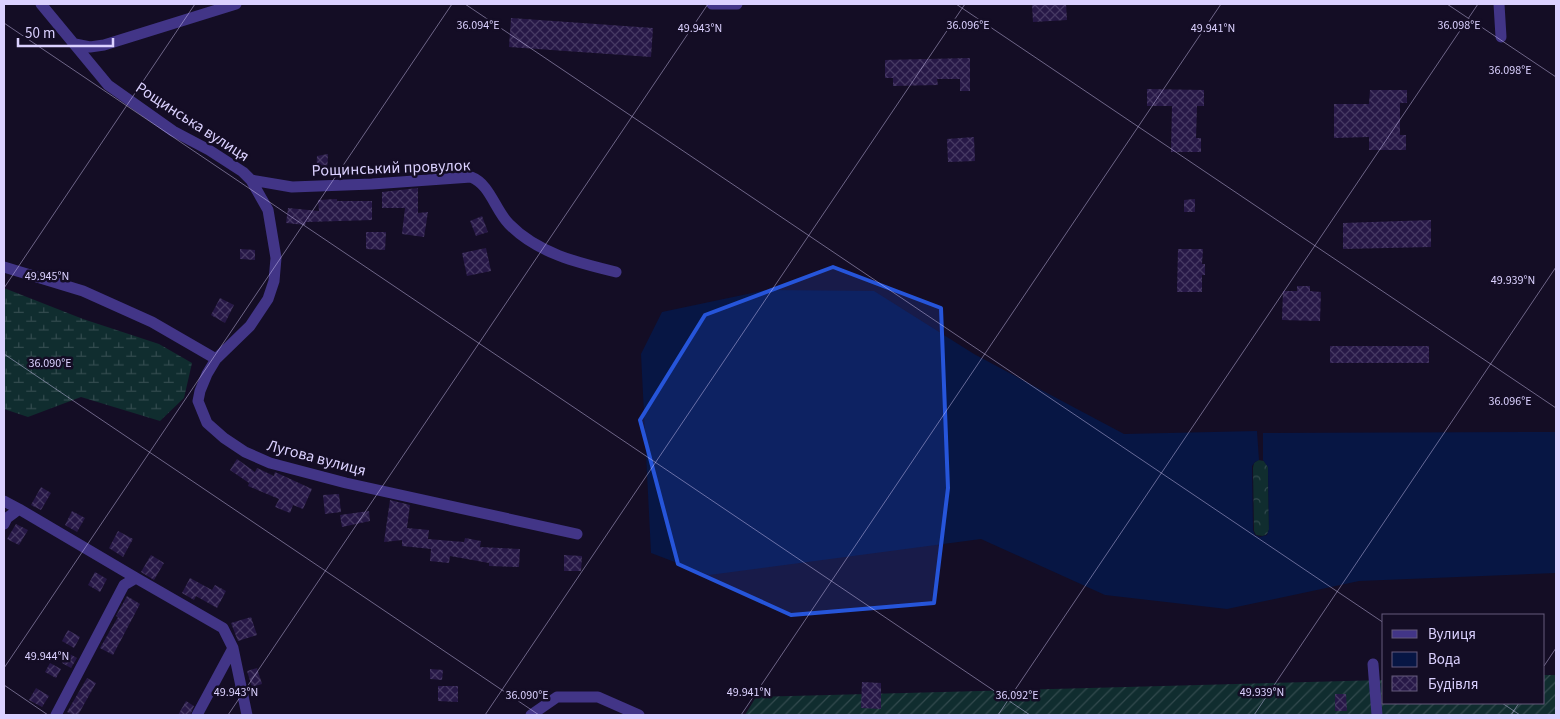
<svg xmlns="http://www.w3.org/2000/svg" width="1560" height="719" viewBox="0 0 1560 719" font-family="'Source Sans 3',sans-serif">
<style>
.forest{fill:url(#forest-crowns)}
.wetland{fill:url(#wetland-marsh)}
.garden{fill:url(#garden-furrows)}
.water{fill:#071644}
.building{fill:url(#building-cross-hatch)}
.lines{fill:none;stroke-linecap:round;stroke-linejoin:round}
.street{stroke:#423587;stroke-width:11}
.marked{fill:#2655da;fill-opacity:0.2;stroke:#2655da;stroke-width:4;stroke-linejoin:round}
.ticks{fill:none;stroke:#dbd1ff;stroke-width:1;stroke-opacity:0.45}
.labels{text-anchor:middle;stroke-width:5;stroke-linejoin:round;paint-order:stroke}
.street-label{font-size:16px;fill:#dbd1ff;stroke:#140d25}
.ticks-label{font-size:12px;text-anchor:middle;fill:#dbd1ff;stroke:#140d25;stroke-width:5;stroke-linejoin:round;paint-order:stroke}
</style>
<defs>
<pattern id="forest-crowns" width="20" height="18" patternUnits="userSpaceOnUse" patternTransform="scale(1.25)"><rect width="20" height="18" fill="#102d2f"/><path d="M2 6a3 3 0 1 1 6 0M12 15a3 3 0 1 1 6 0" fill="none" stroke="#324a4e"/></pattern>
<pattern id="wetland-marsh" width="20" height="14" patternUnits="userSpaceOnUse" patternTransform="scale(1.25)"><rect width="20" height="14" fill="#102d2f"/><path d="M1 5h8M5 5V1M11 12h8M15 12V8" fill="none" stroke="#324a4e"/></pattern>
<pattern id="garden-furrows" width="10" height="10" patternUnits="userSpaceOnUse" patternTransform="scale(1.25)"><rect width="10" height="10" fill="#102d2f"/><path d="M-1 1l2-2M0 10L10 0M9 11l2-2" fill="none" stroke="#324a4e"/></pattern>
<pattern id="building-cross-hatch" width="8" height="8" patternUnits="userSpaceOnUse" patternTransform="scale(1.25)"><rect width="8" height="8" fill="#271847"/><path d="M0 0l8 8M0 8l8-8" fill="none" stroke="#463963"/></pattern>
</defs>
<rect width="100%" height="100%" fill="#140d25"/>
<path class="forest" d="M1258 460 1264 461 1268 467 1269 530 1267 534 1263 536 1256 535 1254 531 1253 468 1254 463Z"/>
<path class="wetland" d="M4 288 83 319 159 344 192 363 184 398 160 421 81 397 28 417 4 409Z"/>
<path class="garden" d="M1544 675H1556V715H745L756 697 1384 680V703H1544Z"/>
<path class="water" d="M766 290 874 291 974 354 1124 434 1257 431 1259 460 1255 462 1252 466 1253 530 1255 535 1260 537 1267 535 1269 529 1268 467 1263 460V433L1556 432V573L1359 581 1227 609 1105 595 981 539 709 575 651 553 641 354 662 312Z"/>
<path class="building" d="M1032 4H1066L1067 20 1033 22Z
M511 18 653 28 651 57 509 47Z
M970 58V91H960V79H937L938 85 893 86V78H885V60Z
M1147 89 1204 90V106H1197L1196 138H1201V152H1171L1172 106H1147Z
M1370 90H1407V103H1400V135H1406V150H1369V137L1334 138V104H1369Z
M974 137 975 161 948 162 947 139Z
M328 154 327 175 316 174 317 156Z
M418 188V213L428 212 424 237 402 234 405 208H382V192Z
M337 199V201H372V220L306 222 305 225 286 223 288 208 319 211 318 200Z
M1195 199V212H1184V200Z
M482 216 488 232 476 236 470 221Z
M1431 220V247L1343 249V223Z
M366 232H386L385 250 366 249Z
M486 248 491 271 467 276 462 253Z
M240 249 255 250V260L240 259Z
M1178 249H1203L1202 264H1205V275H1202V292H1177Z
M1297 286H1310V291L1321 292 1320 321 1282 320 1283 291H1297Z
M220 298 234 305 225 323 211 315Z
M1330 346H1429V363H1330Z
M237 459 255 472 257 468 274 476 275 472 312 489 303 509 293 505 290 513 275 507 279 499 248 486 249 483 230 470Z
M41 487 51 493 41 510 31 505Z
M339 494 341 512 325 514 323 495Z
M390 500 410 505 407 528 429 530 428 539 464 542 465 538 481 541 480 547 520 549 519 567 489 566V563L450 556 449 563 430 561 431 549 402 546V540L384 542Z
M72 511 85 518 77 532 65 525Z
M369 511 370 521 342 527 340 515Z
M16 524 28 530 19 545 7 539Z
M118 531 133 539 123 557 109 548Z
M151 555 164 563 154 580 141 572Z
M564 555 582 556 581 571H564Z
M95 572 107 579 100 592 88 585Z
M190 578 212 590 215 585 226 591 217 608 196 596 194 600 182 593Z
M127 596 140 604 113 655 100 648 118 617 116 616Z
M251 617 257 635 238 641 231 623Z
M68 630 80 637 74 648 62 641Z
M68 653 77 658 71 668 62 663Z
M50 663 61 669 56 678 45 672Z
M257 668 262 684 252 687 247 671Z
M430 669 443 670 442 680 430 679Z
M87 678 96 683 78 715H74L67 712Z
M862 682 881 683V709L861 708Z
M438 686H458V702L438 701Z
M36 688 49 696 42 707 29 700Z
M1335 694H1346L1347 711H1335Z
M186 701 194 706 190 715H178Z"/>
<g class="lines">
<path class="street" d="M41 4 108 85 173 131 209 150 243 172 251 180 268 210 276 258 274 281 268 299 250 326 216 359 207 374 200 391 198 401 207 423 224 438 245 452 270 463 346 483 577 534
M712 4H737
M1499 4 1501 37
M75 44 90 47 104 45 236 4
M251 180 292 187 372 184 471 177C490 184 495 210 509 224 537 253 578 263 616 272
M4 267 83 291 152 322 216 359
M4 501 19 509
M4 524 7 518 19 509 136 578
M233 648 247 715
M1373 664 1377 715
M56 715 124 585 136 578 223 628 233 648 197 715
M531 715 557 697H598L639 715"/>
</g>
<path class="marked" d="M833 267 941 308 948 488 934 603 791 615 678 564 640 420 705 315Z"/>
<path class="ticks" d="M465 4 1384 623M956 4 1556 408M1447 4 1556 77M4 23 1030 715M4 288 195 4M4 354 539 715M1544 666 1556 648M4 668 452 4M4 685 48 715M1502 703 1520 715M228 715 708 4M485 715 965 4M741 715 1221 4M998 715 1478 4M1254 715 1556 267M1511 715 1519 703"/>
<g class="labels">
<g class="street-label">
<text transform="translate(193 121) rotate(33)" y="6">Рощинська вулиця</text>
<text transform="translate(391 167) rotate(-2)" y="6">Рощинський провулок</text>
<text transform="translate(317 457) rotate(15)" y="6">Лугова вулиця</text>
</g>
</g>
<g class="ticks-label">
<text x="478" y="29">36.094°E</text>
<text x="968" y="29">36.096°E</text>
<text x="1459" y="29">36.098°E</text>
<text x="700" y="32">49.943°N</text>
<text x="1213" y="32">49.941°N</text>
<text x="1510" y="74">36.098°E</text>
<text x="47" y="280">49.945°N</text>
<text x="1513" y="284">49.939°N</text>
<text x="50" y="367">36.090°E</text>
<text x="1510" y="405">36.096°E</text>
<text x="47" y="660">49.944°N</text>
<text x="236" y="696">49.943°N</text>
<text x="749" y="696">49.941°N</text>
<text x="1262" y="696">49.939°N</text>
<text x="527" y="699">36.090°E</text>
<text x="1017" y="699">36.092°E</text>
</g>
<rect width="1560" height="719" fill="none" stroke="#dbd1ff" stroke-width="10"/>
<rect x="1382" y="614" width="162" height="90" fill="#140d25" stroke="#645b7c"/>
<rect x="1392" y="630" width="25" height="8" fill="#423587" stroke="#645b7c"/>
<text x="1428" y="639" font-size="15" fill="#dbd1ff">Вулиця</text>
<rect x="1392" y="652" width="25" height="15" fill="#071644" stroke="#645b7c"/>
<text x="1428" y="664" font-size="15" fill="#dbd1ff">Вода</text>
<rect x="1392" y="676" width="25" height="15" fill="url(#building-cross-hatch)" stroke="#645b7c"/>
<text x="1428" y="689" font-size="15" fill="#dbd1ff">Будівля</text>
<path d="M18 38v8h95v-8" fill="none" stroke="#dbd1ff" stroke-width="2.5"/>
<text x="25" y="38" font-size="15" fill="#dbd1ff" stroke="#140d25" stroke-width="4" paint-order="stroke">50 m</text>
</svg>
